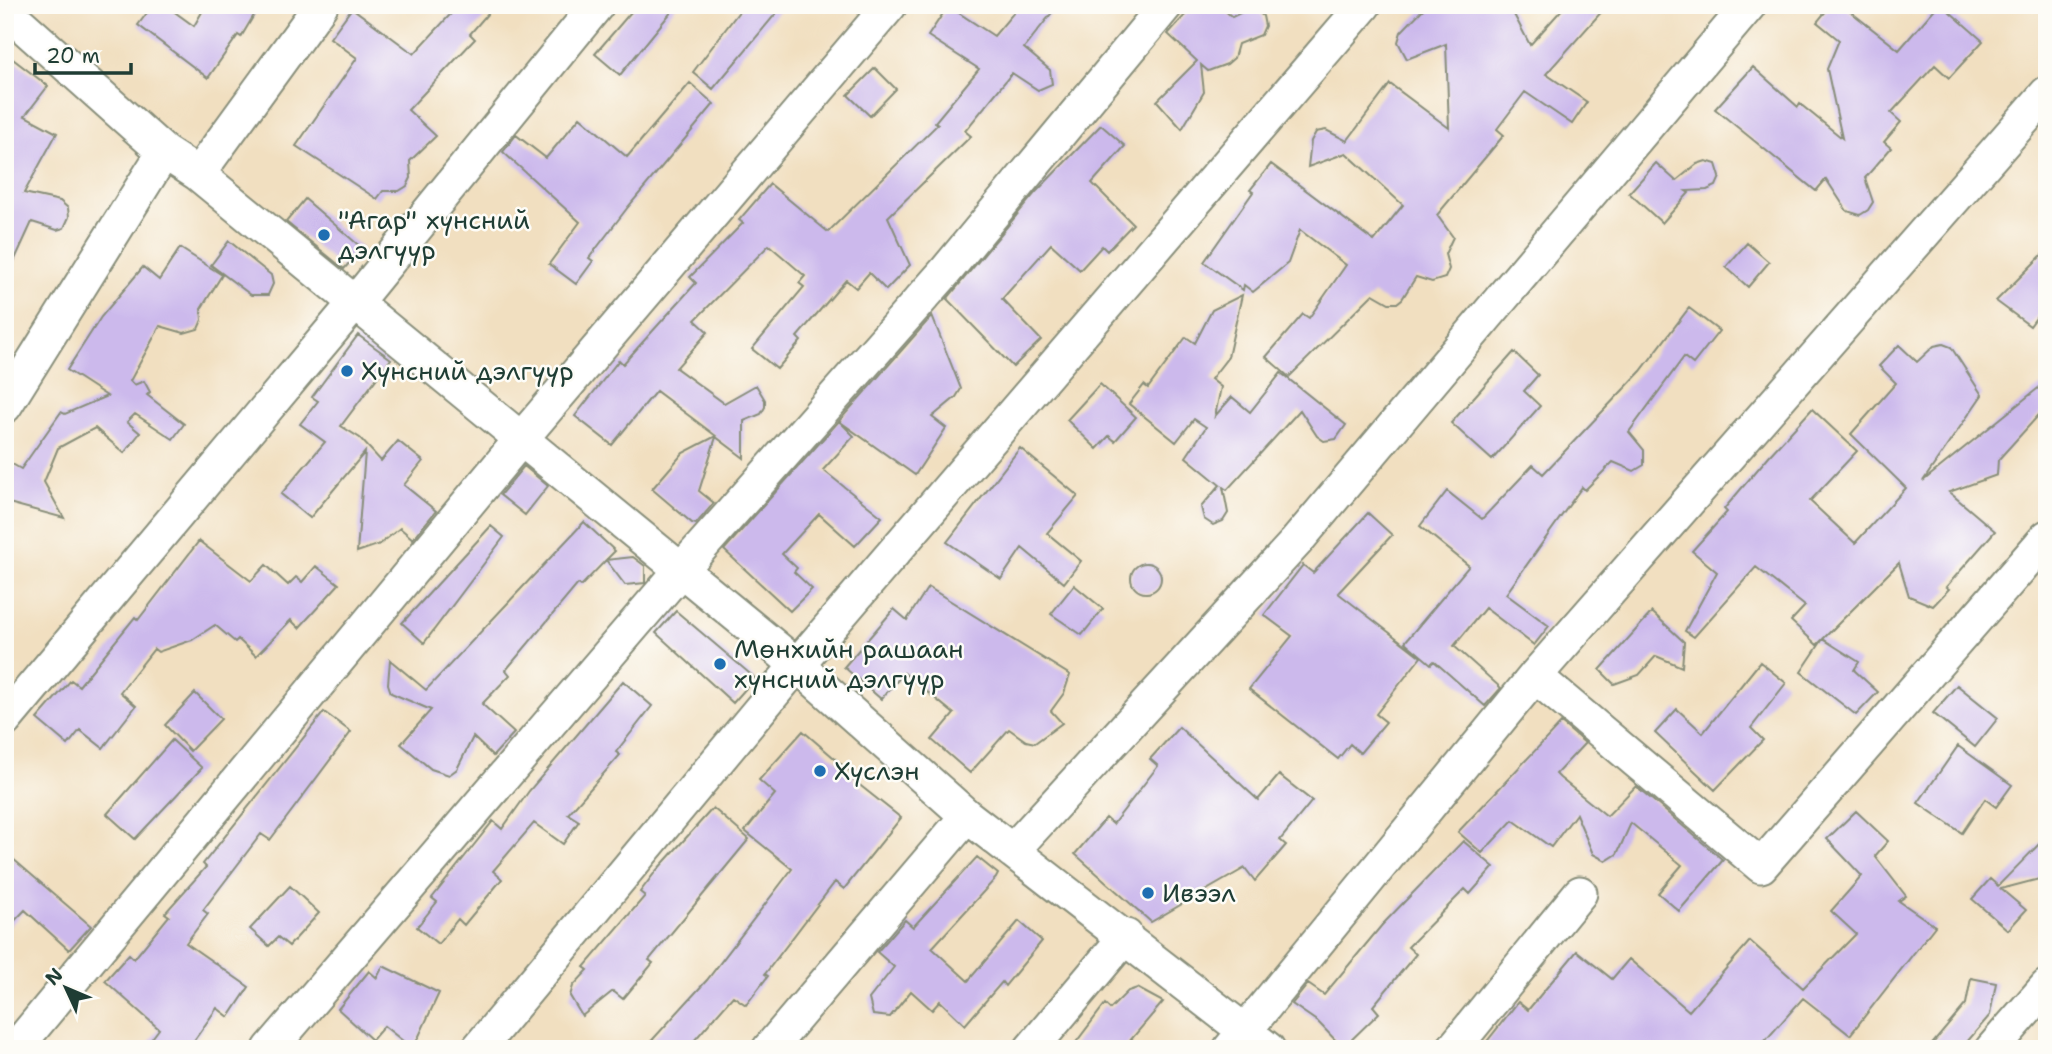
<svg xmlns="http://www.w3.org/2000/svg" width="2052" height="1054" viewBox="0 0 2052 1054" font-family="'Shantell Sans',sans-serif">
<style>
.building{fill:#ccb9ec}
.lines{fill:none;stroke-linecap:round;stroke-linejoin:round}
.minor-casing{stroke:#888e7a;stroke-width:37}
.minor{stroke:#fff;stroke-width:33}
.poi-dot{fill:#1f6fb2;stroke:#fdfcf7;stroke-width:2.5}
.labels{text-anchor:middle;stroke-width:5;stroke-linejoin:round;paint-order:stroke}
.poi-label{font-size:26px;fill:#1f3d34;stroke:#fdfcf7;text-anchor:start}
</style>
<rect width="100%" height="100%" fill="#fdfcf7"/>
<filter id="ink" filterUnits="userSpaceOnUse"><feTurbulence type="fractalNoise" baseFrequency=".0143" numOctaves="2"/><feDisplacementMap in="SourceGraphic" scale="14" xChannelSelector="R" yChannelSelector="G"/><feConvolveMatrix kernelMatrix="1 2 1 2 8 2 1 2 1" color-interpolation-filters="sRGB"/></filter>
<filter id="wash" filterUnits="userSpaceOnUse"><feTurbulence type="fractalNoise" baseFrequency=".00686" numOctaves="4" result="noise"/><feDisplacementMap in="SourceGraphic" scale="28" xChannelSelector="R" yChannelSelector="G"/><feGaussianBlur stdDeviation="1.57" result="paint"/><feColorMatrix in="noise" values="0 0 0 0 0 0 0 0 0 0 0 0 0 0 0 0 0 1.4 0 .05"/><feComposite in="paint" operator="in"/></filter>
<g filter="url(#wash)">
<rect width="100%" height="100%" fill="#f1dfc0"/>
<g id="blocks">
<path class="building" d="M153 5H165L194 26 206 5H260L241 37 238 35 208 78 138 25Z
M459 5H495L470 34 475 39 408 110 436 136 410 161 411 178 407 186 399 191H383L377 199 296 146 357 58 330 38 352 8 414 54Z
M637 5H677L620 75 595 54Z
M744 5H783L713 89 693 72Z
M1020 5H1058L1024 48 1050 70 1052 84 1038 90 1012 73 965 131 971 136 888 217 910 265 886 290 869 273 856 288 846 280 797 337 801 341 777 369 752 349 804 287 799 283 805 276 769 245 695 320 708 332 676 368 724 403 756 385 765 400V407L761 414 744 421V458L716 437 699 491 714 503 696 524 692 523 652 489 683 453 716 436 656 391 612 445 575 416 619 360 623 364 696 283 690 277 743 223 739 220 770 184 828 232 938 124 935 122 979 69 928 36 948 6 994 36Z
M1194 5H1219L1232 17 1246 10H1256L1263 16 1265 26 1261 35 1238 44 1234 58 1227 64 1208 71 1201 65 1204 92 1182 129 1157 101 1197 61 1168 34Z
M1427 5H1509L1530 45 1564 7 1605 8 1546 74 1587 102 1572 124 1525 92 1497 129 1504 135 1437 215 1453 237 1445 254 1449 269 1445 278 1432 282 1416 277 1402 299 1397 303H1389L1373 294 1289 377 1266 357 1303 314 1309 318 1346 265 1300 230 1288 263 1253 292 1244 285 1243 290 1204 262 1253 192 1250 190 1271 164 1374 241 1403 205 1346 153 1308 167 1311 141 1316 132 1326 130 1347 141 1390 84 1449 128 1446 44 1407 59 1398 42 1401 32Z
M1831 5H1842L1899 50 1938 5H1942L1983 41 1949 78 1935 65 1891 113 1901 122 1884 142 1891 148 1865 178 1873 202 1868 210 1860 215 1847 211 1826 179 1816 191 1715 109 1753 67 1798 107 1800 104 1842 138 1827 69 1839 40 1817 22Z
M5 53 48 86 25 116 57 133 24 193 60 201 68 208 69 217 64 228 57 230 32 222 5 281Z
M875 68 896 89 870 116 848 95Z
M690 83 714 104 628 207 589 258 593 261 576 284 549 264 580 222 503 152 516 135 546 158 580 117 627 157Z
M1101 125 1125 146 1092 183 1133 224 1107 251 1102 246 1080 270 1051 244 1002 299 1041 340 1013 367 947 299 1035 193Z
M1706 161 1716 164 1720 177 1716 186 1707 190 1686 191 1689 193 1662 223 1629 193 1656 163 1676 181 1697 164Z
M305 199 362 248 344 269 286 222Z
M229 241 271 275 273 284 268 295H251L211 265Z
M1747 243 1769 262 1748 287 1726 267Z
M180 248 222 275 201 309 202 320 198 329 184 333 160 326 130 381 134 385 144 381 150 392 147 395 184 424 173 439 135 414 127 422 140 433 124 453 95 428 58 448 44 482 64 518 5 502V460L21 469 61 412 65 414 107 396 67 370 101 317 143 267 159 280Z
M2047 250V303L2030 326 1996 301Z
M1242 295 1228 357 1211 379 1221 387 1215 416 1232 397 1250 412 1281 373 1346 425 1336 439 1324 441 1317 436 1300 410 1227 490 1223 487 1228 513 1223 521 1213 525 1204 519 1201 507 1220 485 1186 457 1206 427 1194 419 1176 442 1129 404 1144 385 1148 388 1186 337 1195 343 1212 310Z
M1689 308 1719 331 1693 364 1684 357 1629 432 1644 450V465L1634 471 1613 462 1585 490 1582 487 1506 594 1549 626 1534 645 1485 608 1454 646 1501 688 1485 706 1434 661 1431 664 1405 642 1469 566 1420 526 1447 491 1482 519 1533 465 1543 474 1641 371Z
M932 316 961 389 956 397 932 417 946 428 915 475 839 421Z
M358 335 391 359 341 426 360 438 381 461 398 441 423 461 404 485 436 511 413 539 400 528 380 544 357 552 365 452 310 518 281 494 325 442 300 424 318 401 312 397Z
M1943 344 1951 347 1982 395 1923 481 2047 381V406L1998 460 1997 475 1949 492 1995 531 1946 587 1949 589 1933 606 1909 596 1899 563 1817 645 1791 621 1805 606 1756 567 1694 637 1685 631 1717 572 1692 551 1727 512 1724 509 1769 456 1812 409 1857 451 1810 501 1855 543 1906 488 1851 434 1896 383 1879 366 1899 345 1917 362 1934 346Z
M1514 352 1538 375 1524 391 1540 406 1492 460 1451 423Z
M1100 384 1136 417 1115 441 1109 436 1097 449 1067 420Z
M839 421 854 436 823 470 882 517 855 546 819 514 782 554 797 568 794 572 812 589 790 611 724 550Z
M1020 448 1078 496 1047 533 1081 561 1064 583 1022 548 1001 579 947 542Z
M524 466 548 486 525 515 500 495Z
M1368 513 1392 535 1338 593 1421 657 1376 714 1386 722 1360 753 1350 744 1338 759 1249 689 1292 636 1264 615 1303 565 1313 573Z
M584 522 615 551 606 560 633 557 645 566V583L625 585 606 560 581 586 578 584 506 670 510 675 482 704 514 733 493 756 473 737 457 769 449 775 431 769 401 744 431 710 391 693 388 684 390 660 426 690Z
M491 526 504 537 424 643 402 623Z
M199 541 251 581 266 565 288 585 296 577 302 582 316 566 339 584 299 628 291 620 256 656 238 639 235 642 215 625 192 640 158 652 154 649 120 692 136 706 103 748 80 730 68 745 37 719 71 680 79 686 135 617 138 620Z
M1131 578a15 15 0 1 1 30 0a15 15 0 1 1-30 0Z
M1074 585 1103 609 1082 635 1051 614Z
M928 587 1070 675 1064 693 1051 711 1062 723 1035 743 1026 741 1009 729 970 773 932 740 954 714 904 673 881 699 844 667 894 609 907 620Z
M676 611 755 678 733 703 656 633Z
M1652 612 1684 642 1682 667 1656 656 1639 675 1614 684 1600 670Z
M1823 639 1859 662 1854 670 1878 692 1856 715 1801 672Z
M1760 662 1786 683 1751 728 1763 740 1715 790 1655 733 1677 709 1703 733Z
M623 681 652 706 616 752 620 755 568 814 579 821 563 844 534 823 493 871 502 879 464 925 458 919 438 944 417 927 437 902 432 898 493 821 502 829 529 791Z
M1957 685 1998 718 1975 747 1933 713Z
M195 693 221 719 190 751 165 725Z
M324 712 351 732 270 840 261 834 203 910 208 914 186 943 249 987 229 1017 217 1008 188 1049H144L159 1029 105 981 129 954 134 959 169 916 165 913 206 867 203 864Z
M1561 723 1585 743 1556 774 1560 778 1607 816 1636 786 1723 860 1679 911 1658 893 1682 865 1631 823 1617 854 1606 861 1593 854 1576 814 1551 847 1513 820 1482 853 1458 832Z
M1179 727 1258 800 1279 775 1312 801 1280 840 1286 845 1255 881 1245 868 1191 899 1189 897 1182 904 1151 922 1075 854 1106 818 1113 824 1158 766 1150 759Z
M803 731 855 776 852 779 901 818 844 889 835 882 765 974 768 976 746 1005 733 996 687 1049H644L707 980 792 869 745 831 775 794 759 780Z
M172 740 202 768 135 839 107 814Z
M1958 746 2012 785 1996 807 1985 799 1962 833 1918 803Z
M713 808 749 839 649 960 653 963 623 999 613 991 582 1016 570 996 573 986 588 970 584 967 645 896 640 892 656 871Z
M1856 811 1888 841 1875 856 1906 896 1899 901 1935 926 1850 1035 1803 998 1758 1049H1481L1518 1002 1528 1010 1577 951 1612 979 1629 959 1689 1011 1750 941 1803 988 1856 934 1831 911 1862 876 1827 839Z
M2047 836V877L2001 889 2026 910 2008 930 1972 899 1990 879 1998 886Z
M1463 841 1494 867 1470 894 1465 889 1408 947 1416 954 1373 1006 1379 1013 1343 1048 1318 1022 1292 1004 1308 984 1324 995 1382 925Z
M5 852 91 926 69 950 25 910 5 931Z
M977 857 998 874 996 878 932 948 968 981 1019 921 1042 941 1005 986 1002 982 965 1025 940 1001 932 1010 911 991 890 1017 873 1015 869 999 894 967 877 952 905 920 913 927Z
M290 886 319 913 289 946 278 937 269 946 250 929Z
M383 966 439 993 413 1049 384 1026 372 1040 338 1009 369 971 377 978Z
M1971 978 1996 983 1990 1015 1961 1049H1928L1966 1004Z
M1137 988 1163 1002 1123 1049H1071L1105 1004 1110 1009 1128 991Z"/>
</g>
</g>
<g filter="url(#ink)">
<use href="#blocks" fill-opacity="0" stroke="#888e7a" stroke-width="2"/>
<g class="lines">
<defs>
<path id="minor" d="M5 10 164 152 198 174 797 665 967 816 1268 1049
M198 174 321 5
M5 406 164 152
M1535 676 1761 866 2047 537
M5 720 354 304 597 5
M1012 851 1296 542 1749 5
M15 1049 522 438 890 5
M270 1049 681 570 945 272 1166 5
M478 1049 797 665 1364 5
M769 1049 967 816
M1031 1049 1126 936
M1230 1049 1535 676 2047 93
M1453 1049 1580 893
M1992 1049 2047 986"/>
</defs>
<use href="#minor" class="minor-casing"/>
<use href="#minor" class="minor"/>
</g>
</g>
<g class="poi-dot">
<circle cx="324" cy="235" r="7"/>
<circle cx="347" cy="371" r="7"/>
<circle cx="720" cy="664" r="7"/>
<circle cx="820" cy="771" r="7"/>
<circle cx="1148" cy="893" r="7"/>
</g>
<g class="labels">
<g class="poi-label">
<text x="338" y="229">"Агар" хүнсний<tspan x="338" dy="30">дэлгүүр</tspan></text>
<text x="361" y="380">Хүнсний дэлгүүр</text>
<text x="734" y="658">Мөнхийн рашаан<tspan x="734" dy="30">хүнсний дэлгүүр</tspan></text>
<text x="834" y="780">Хүслэн</text>
<text x="1162" y="902">Ивээл</text>
</g>
</g>
<rect width="2052" height="1054" fill="none" stroke="#fdfcf7" stroke-width="28"/>
<g transform="translate(66 988) rotate(314)" stroke="#fdfcf7" stroke-width="5" paint-order="stroke">
<path d="M0-5L12 26L0 18L-12 26Z" fill="#1f3d34"/>
<text y="-10" font-size="19" font-weight="bold" text-anchor="middle" fill="#1f3d34">N</text>
</g>
<path d="M35 63v10h96v-10" fill="none" stroke="#1f3d34" stroke-width="3.5"/>
<text x="46" y="63" font-size="21" fill="#1f3d34" stroke="#fdfcf7" stroke-width="5" paint-order="stroke">20 m</text>
</svg>
